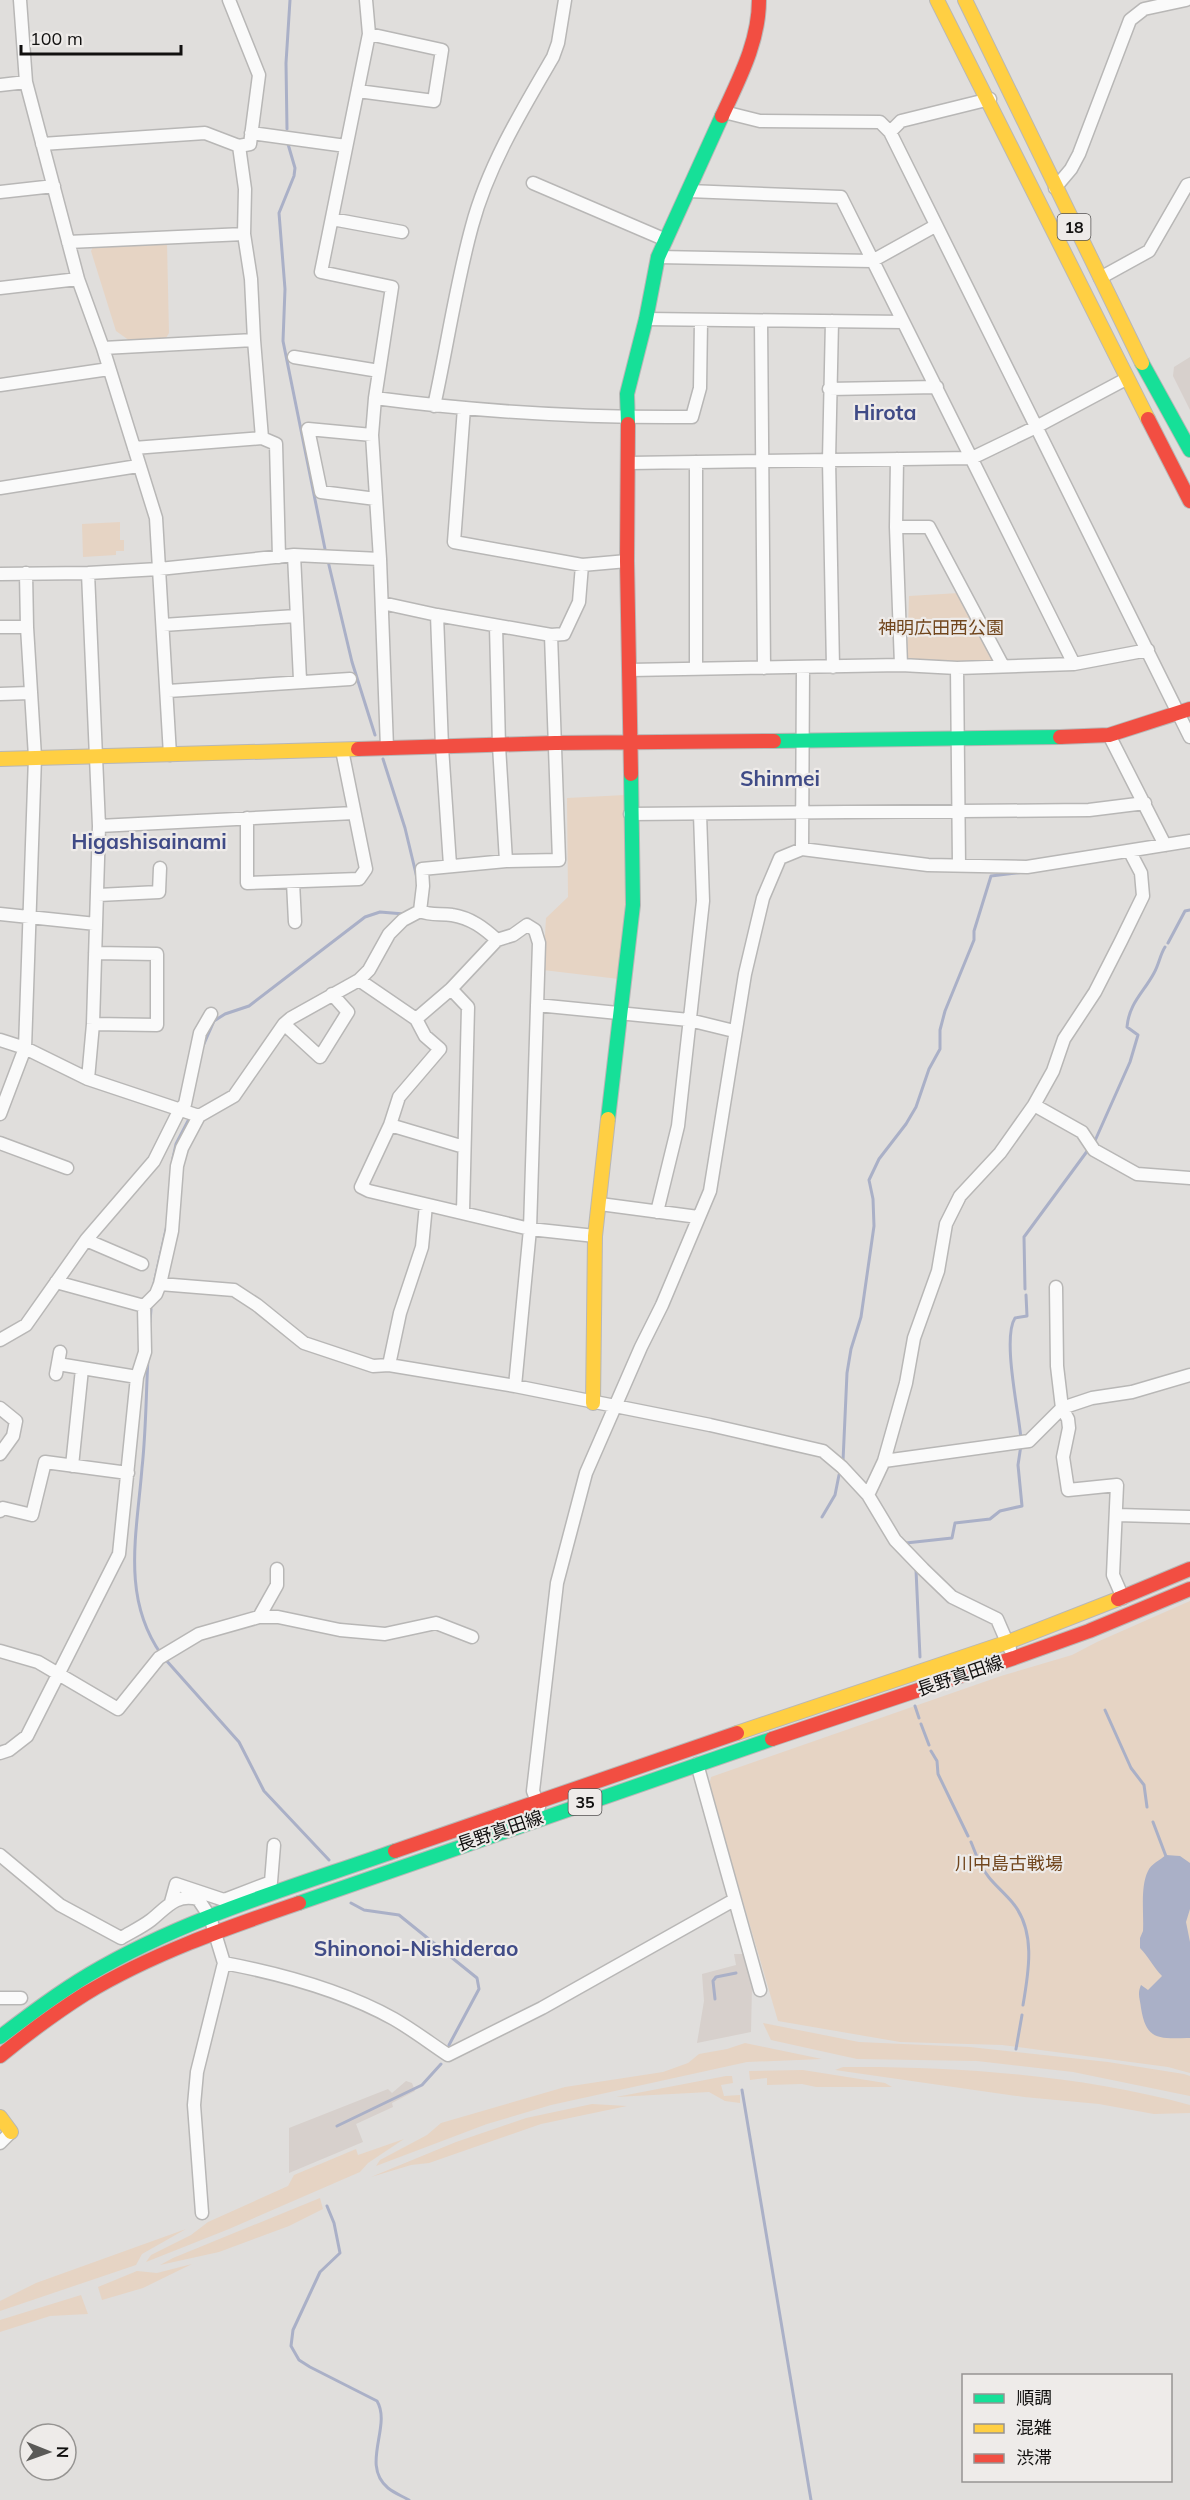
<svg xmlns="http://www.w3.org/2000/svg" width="1190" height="2500" viewBox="0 0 1190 2500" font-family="Mulish,'Noto Sans JP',sans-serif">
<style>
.built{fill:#d7d0cc}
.green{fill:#e6d4c4}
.water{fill:#aab0c7}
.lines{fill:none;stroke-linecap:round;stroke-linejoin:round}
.stream{stroke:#aab0c7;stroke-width:3}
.street-casing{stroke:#b8b7b6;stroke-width:15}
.fast-casing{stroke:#b8b7b6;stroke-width:16}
.slow-casing{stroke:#b8b7b6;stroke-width:16}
.jam-casing{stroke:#b8b7b6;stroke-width:16}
.street{stroke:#fafafa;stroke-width:12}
.fast{stroke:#16e098;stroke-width:14}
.slow{stroke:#ffcf43;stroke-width:14}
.jam{stroke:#f24e42;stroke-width:14}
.labels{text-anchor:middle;stroke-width:4.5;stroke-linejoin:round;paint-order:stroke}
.shield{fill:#eeebe9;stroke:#545251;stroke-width:1.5}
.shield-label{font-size:16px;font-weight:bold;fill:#121110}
.park-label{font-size:18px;fill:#71461d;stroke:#eeebe9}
.street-label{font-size:18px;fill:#121110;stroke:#eeebe9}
.quarter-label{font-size:21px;font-weight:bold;fill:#404b87;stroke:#eeebe9}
</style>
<rect width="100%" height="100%" fill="#e0dedc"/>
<path class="built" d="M1190 357V410L1173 376 1174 367Z
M734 1954H743L752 1987 751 2032 697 2043 704 2001 702 1974 736 1965Z
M406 2081 412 2083 415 2091 392 2103 393 2107 356 2124 363 2142 289 2173V2128L388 2089 392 2093Z"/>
<path class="green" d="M167 243 169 333 166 338 130 341 116 331 91 251 93 247Z
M120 522V540H124V551H116V555L83 557 82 524Z
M959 593 995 660 960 662 907 660 909 596Z
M625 795 628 913 619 979 543 970 546 918 568 897 567 798Z
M1190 1601V2073L1168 2067 1002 2045 900 2042 778 2021 709 1786 711 1777 1001 1676 1072 1655 1097 1642Z
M763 2023 859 2042 970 2047 1108 2062 1184 2074 1190 2076V2096L1073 2072 977 2061 857 2059 771 2040Z
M745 2043 822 2059 747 2062 551 2105 487 2124 376 2166 380 2160 427 2135 441 2123 565 2087 663 2072 688 2063 699 2054 727 2049Z
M843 2067C954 2066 1082 2075 1190 2105V2113L1154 2114 1099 2104 1024 2097 835 2070Z
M803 2070 885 2083 892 2087H816L802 2084 767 2085V2078L750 2080 749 2071Z
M726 2076H732L733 2083 721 2085 724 2096 740 2095V2103L725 2101 709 2092 616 2097Z
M592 2104 627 2106 541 2124 429 2163 411 2165 371 2177 456 2142 526 2118Z
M404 2139 368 2163 360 2172 229 2229 146 2262 151 2255 191 2235 208 2222 288 2186 294 2175 356 2149 358 2155Z
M320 2198 323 2209 289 2226 219 2252 160 2265 173 2258Z
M186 2229 142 2254 136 2265 0 2311V2301L36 2283Z
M192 2264 143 2288 102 2300 98 2287 137 2271 157 2273Z
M81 2295 88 2314 50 2316 0 2332V2320Z"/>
<path class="water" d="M1166 1855 1180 1856 1190 1863V1909L1186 1922 1190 1942V2038H1187C1157 2039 1146 2039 1141 2008 1140 1998 1137 1994 1141 1985L1148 1990 1162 1976C1153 1967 1149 1957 1140 1948V1938L1143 1931C1144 1913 1140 1887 1148 1871 1151 1864 1160 1860 1166 1855Z"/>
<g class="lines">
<path class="stream" d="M287 129 286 63 290 0
M288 144 295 168 294 176 279 213 285 289 283 341 325 549
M328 561 352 662 375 735
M383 759 405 828 417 878
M1168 943 1185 911 1190 910
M203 1046 214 1021 225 1014 249 1006 365 917 380 912 404 914
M1094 1143 1130 1062 1138 1035 1127 1027C1129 1003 1144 992 1154 973 1159 964 1160 955 1165 947
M173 1158 176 1144 189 1119
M153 1288 167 1225
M1025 1289 1024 1237 1088 1150
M150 1322 151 1309
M148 1358C146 1395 146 1432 142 1468 137 1533 121 1597 161 1654
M1021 1439C1019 1413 1002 1338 1015 1318L1027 1316 1026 1295
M843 1461 847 1373 851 1349 861 1317 874 1226 873 1199 869 1180 879 1159 906 1124 916 1107 929 1069 940 1049V1030L945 1011 974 940V931L991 876 1025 872
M822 1517 835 1495 839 1475
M906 1543 952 1538 955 1523 990 1519 1000 1511 1022 1506 1018 1465 1021 1445
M916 1570 920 1657
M165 1659 239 1742 264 1791 329 1860
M915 1706 919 1718
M1105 1710 1131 1768 1144 1785 1147 1807
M921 1724 929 1745
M931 1751 937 1761 938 1774 968 1836
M1153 1822 1167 1859
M971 1842 977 1857
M980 1863C987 1879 1000 1888 1012 1902 1036 1930 1029 1971 1023 2005
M351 1903 364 1910 399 1915 477 1978 479 1989 449 2045
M715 1999 713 1981 716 1977 736 1973
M1016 2049 1022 2015
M742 2090 811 2500
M337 2126 422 2085 441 2064
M327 2206 334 2223 340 2253 320 2272 293 2330 291 2346 299 2360 310 2367 377 2401C392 2426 360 2465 388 2488 394 2493 402 2496 409 2500"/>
<defs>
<path id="street" d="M20 0 26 82 78 279 103 348 156 518 170 755
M229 0 259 75 250 144 239 146
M366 0 369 34 321 272 392 287 375 398 372 435 380 559 387 748
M0 85 26 82
M358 91 434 101 442 50 369 34
M724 112 760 121 880 122 890 132 1190 737
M890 132 901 121 990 99
M251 133 346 146
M42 144 205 133 239 146 245 189 244 234 251 279 254 340 262 438
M533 183 666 240
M1055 188 1071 169 1079 154 1130 20 1144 9 1186 0
M688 191 841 197 1074 664
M0 192 54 186
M332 219 402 232
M68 242 244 234
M658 257 872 261 935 226
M1100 278 1149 251 1187 185 1190 184
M0 288 78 279
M646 319 903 322
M761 321 764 668
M832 321 829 460 833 667
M103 348 254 340
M294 357 379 371
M0 385 109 369
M829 389 937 387
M375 398C480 412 586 418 692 417L700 388 701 321
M434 406C447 347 456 284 472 226 488 166 522 110 553 57L558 43 565 0
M464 408 454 542 582 565 627 561
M372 435 308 429 321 492 376 499
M134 448 262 438 276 444 279 557
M897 459 896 527 901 665
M629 463 972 458 1036 427 1126 379
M0 488 138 466
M896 527H929L1003 666
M294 555 300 680
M88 573 99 826 93 1024 88 1079
M0 574 88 573 159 569 294 555 380 559
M382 603 437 615
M163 625 296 616
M496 626 499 746 506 861
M0 627H27
M957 668 959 865
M696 669V462
M630 670 901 665 957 668 1074 664 1148 650
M168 691 350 679
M0 694 30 693
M1109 735 1165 845
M630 814 1089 810 1145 803
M247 818V883L359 879 366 869 342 750
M99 826 354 813
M802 849 803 668
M450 865 442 747 437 615 551 635 564 634 579 602 582 565
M293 882 295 922
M98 895 159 892 160 868
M420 911 423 886 422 869 506 861 559 860 551 635
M0 914 96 924
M359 980 416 1019
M451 989 468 1007 463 1212
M537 1005 689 1020 734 1031
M93 1024 157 1025V954L95 953
M284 1024 320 1057 348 1012 332 994
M0 1040 25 1048 88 1079 199 1116 182 1148 177 1166 172 1231 160 1284 156 1294 144 1306 145 1352 137 1377 119 1554 27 1736 9 1750 0 1753
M1034 1105 1082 1132 1094 1150 1137 1174 1190 1178
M0 1114 25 1048 35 757 27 627 26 573
M199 1116 234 1096 284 1024 291 1018 359 980 369 970 389 934 403 920 420 911C431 916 441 913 452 915 471 918 484 928 497 940L513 935 527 925 535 930 539 943 530 1229 515 1386
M390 1125 399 1097 440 1049 425 1036 416 1019 451 989 497 940
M0 1143 67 1168
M464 1147 390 1125 361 1187 369 1191 530 1229 595 1236
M600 1204 698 1217
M426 1205 422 1247 400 1313 389 1365 515 1386 710 1425 823 1451 842 1467 868 1495 895 1540 923 1569 952 1597 997 1619 1010 1649
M657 1212 678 1126 703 901 700 814
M86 1240 142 1264
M56 1282 144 1306
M160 1284 234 1290 257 1305 304 1343 373 1366 389 1365
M1056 1287 1057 1366 1062 1408 1068 1419 1069 1428 1063 1457 1068 1490 1117 1485 1113 1575 1123 1598
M0 1340 26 1325 86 1240 154 1161 180 1109 185 1104 200 1033 211 1014
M58 1364 137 1377
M56 1374 60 1352
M0 1408 16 1421 13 1436 0 1454
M884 1461 1029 1441 1062 1408 1092 1398 1132 1392 1190 1375
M72 1466 82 1369
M868 1495 884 1461 906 1383 914 1338 938 1271 946 1224 960 1196 1000 1153 1034 1105 1053 1071 1064 1039 1095 992 1121 941 1143 896 1141 873 1130 852
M0 1511 3 1508 32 1515 45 1462 128 1473
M1117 1515 1190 1517
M259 1617 277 1585V1569
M0 1651 38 1662 118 1709 159 1658 199 1634 259 1617H278L340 1630 385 1634 436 1623 472 1637
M697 1764 760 1990
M539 1807 533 1791 557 1583 586 1473 641 1347 662 1305 710 1191 745 974 763 898 780 858 802 849 928 865 1027 867 1190 841
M0 1855 60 1905 121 1938C131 1932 142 1927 151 1920 166 1908 176 1893 198 1899L210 1917 224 1963C282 1974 342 1990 394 2019 413 2030 430 2043 448 2055L542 2008 734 1900
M171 1902 176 1884 224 1900 271 1882 274 1845
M0 1998H21
M0 2143 11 2132
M202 2213 194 2105 197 2072 224 1963"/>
<path id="fast" d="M1142 363 1190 450
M628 424 627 394 646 319 658 257 722 116
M774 741 1060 737
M608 1119 633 905 631 774
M299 1903 772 1739
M0 2037C29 2015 58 1993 90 1974 184 1918 293 1887 395 1851"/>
<path id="slow" d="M937 0 1148 419
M965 0 1142 363
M0 759 358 749
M593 1403 595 1236 608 1119
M737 1733 1008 1642 1118 1599
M0 2117 11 2132"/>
<path id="jam" d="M722 116C739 79 759 42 759 0
M1148 419 1190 501
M628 424 627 561 631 774
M1060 737 1109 735 1190 709
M358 749 555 743 774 741
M1118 1599 1190 1569
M772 1739 1014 1658 1089 1631 1190 1589
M395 1851 737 1733
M0 2056C27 2034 55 2013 85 1994 151 1954 226 1928 299 1903"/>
</defs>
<use href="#street" class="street-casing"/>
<use href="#fast" class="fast-casing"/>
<use href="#slow" class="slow-casing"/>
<use href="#jam" class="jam-casing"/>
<use href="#street" class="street"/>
<use href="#fast" class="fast"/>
<use href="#slow" class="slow"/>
<use href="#jam" class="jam"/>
</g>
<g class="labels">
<g class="shield">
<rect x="1057.5" y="214" width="33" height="26" rx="4.5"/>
<rect x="568.5" y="1789" width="33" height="26" rx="4.5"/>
</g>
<g class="shield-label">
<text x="1074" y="233">18</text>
<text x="585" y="1808">35</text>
</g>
<g class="park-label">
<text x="941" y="634">神明広田西公園</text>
<text x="1009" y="1870">川中島古戦場</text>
</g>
<g class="street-label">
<text transform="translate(960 1676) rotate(-19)" y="6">長野真田線</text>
<text transform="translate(500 1831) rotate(-19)" y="6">長野真田線</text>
</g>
<g class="quarter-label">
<text x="885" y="420">Hirota</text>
<text x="780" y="786">Shinmei</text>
<text x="149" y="849">Higashisainami</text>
<text x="416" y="1956">Shinonoi-Nishiderao</text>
</g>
</g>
<rect x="962" y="2374" width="210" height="108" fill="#eeebe9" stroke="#969492" stroke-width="1.5"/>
<rect x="974" y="2394" width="30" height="9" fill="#16e098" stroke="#969492" stroke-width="1.5"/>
<text x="1016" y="2404" font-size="18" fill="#121110">順調</text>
<rect x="974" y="2424" width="30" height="9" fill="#ffcf43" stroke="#969492" stroke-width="1.5"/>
<text x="1016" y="2434" font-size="18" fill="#121110">混雑</text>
<rect x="974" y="2454" width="30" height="9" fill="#f24e42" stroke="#969492" stroke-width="1.5"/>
<text x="1016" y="2464" font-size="18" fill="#121110">渋滞</text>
<g transform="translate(48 2452) rotate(91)"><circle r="28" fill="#eeebe9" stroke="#969492" stroke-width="1.5"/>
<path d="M0-4.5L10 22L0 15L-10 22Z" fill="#5a5957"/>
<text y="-9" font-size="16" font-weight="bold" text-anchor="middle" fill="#121110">N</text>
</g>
<path d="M21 45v9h160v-9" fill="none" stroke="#121110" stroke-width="3"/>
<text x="30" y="45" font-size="18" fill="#121110" stroke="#eeebe9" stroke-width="4.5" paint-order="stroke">100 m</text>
</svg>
